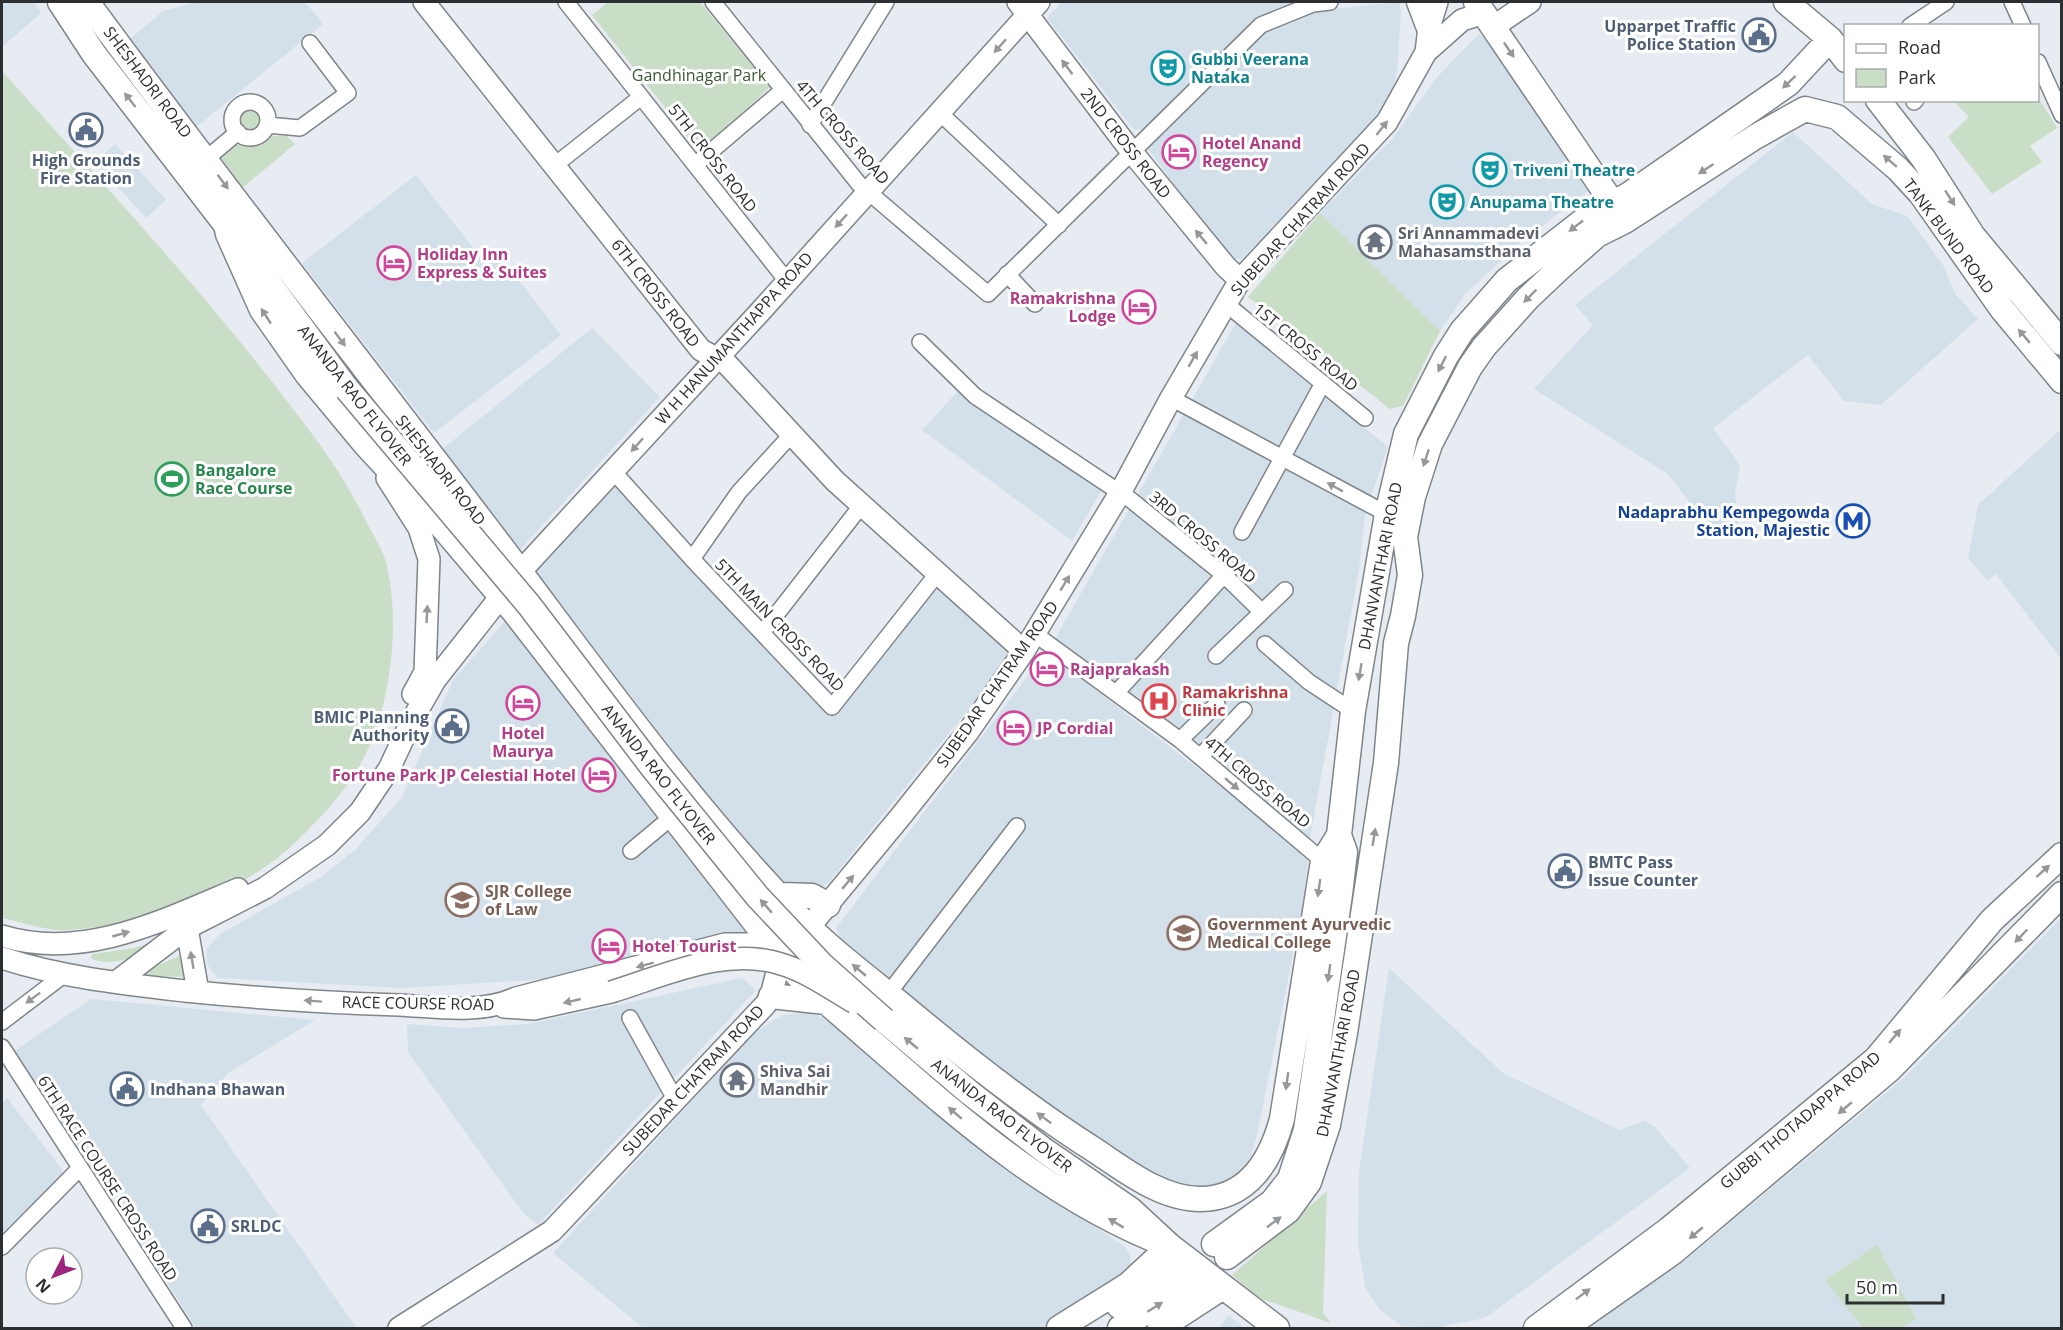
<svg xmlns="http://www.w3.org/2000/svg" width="2063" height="1330" viewBox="0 0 2063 1330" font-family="'Open Sans',sans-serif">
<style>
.built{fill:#d3e0e9}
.green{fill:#caddc7}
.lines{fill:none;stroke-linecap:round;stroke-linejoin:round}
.street-casing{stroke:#7f8589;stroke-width:18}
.secondary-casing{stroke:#7f8589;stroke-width:24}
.primary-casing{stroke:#7f8589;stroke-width:27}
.street{stroke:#fff;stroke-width:15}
.secondary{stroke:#fff;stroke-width:21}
.primary{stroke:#fff;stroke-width:24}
.secondary-bridge-casing{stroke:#7f8589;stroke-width:24;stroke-linecap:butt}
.primary-bridge-casing{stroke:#7f8589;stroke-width:27;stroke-linecap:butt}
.secondary-bridge{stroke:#fff;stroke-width:21}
.primary-bridge{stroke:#fff;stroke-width:24}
.oneway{fill:#969798}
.labels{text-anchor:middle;stroke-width:6;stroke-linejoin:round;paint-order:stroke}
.service-label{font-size:16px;font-weight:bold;fill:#4e5e75;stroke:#fff;text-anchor:start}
.culture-label{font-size:16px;font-weight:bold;fill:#0d838f;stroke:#fff;text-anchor:start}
.park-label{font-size:16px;fill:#385932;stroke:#fff}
.street-label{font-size:16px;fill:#2c2f31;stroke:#fff}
.hotel-label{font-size:16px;font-weight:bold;fill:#b23c85;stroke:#fff;text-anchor:start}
.worship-label{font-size:16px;font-weight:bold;fill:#5b616d;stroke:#fff;text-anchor:start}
.leisure-label{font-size:16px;font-weight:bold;fill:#27864d;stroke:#fff;text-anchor:start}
.transit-label{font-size:16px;font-weight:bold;fill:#164399;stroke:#fff;text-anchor:end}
.health-label{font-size:16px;font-weight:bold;fill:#be3a42;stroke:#fff;text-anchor:start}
.education-label{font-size:16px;font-weight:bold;fill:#785e54;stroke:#fff;text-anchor:start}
</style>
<rect width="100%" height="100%" fill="#e6ecf1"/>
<path class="built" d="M2 2H34L41 13 2 47Z
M197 2H305L323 24 195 128 129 40 163 11Z
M1062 2H1294L1258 17 1144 129 1134 130 1047 18Z
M1399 2 1401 12 1397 73 1392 91 1372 123 1242 259H1233L1202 223 1147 147 1268 28 1315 11Z
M1479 34 1488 41 1588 191 1520 243 1465 294 1440 331 1320 213 1392 139 1438 76Z
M1793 132 1872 204 1907 216 1943 265 1955 294 1978 319 1881 405 1844 401 1808 355 1713 428 1740 465 1735 494 1739 529 1711 530 1668 474 1534 389 1593 325 1575 305Z
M115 144 166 200 146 218 95 162Z
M416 175 485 263 498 253 561 335 434 433 302 263Z
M1236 323 1388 447 1365 514 1359 569 1309 843 1052 644Z
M592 328 660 397 518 552 440 451Z
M961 388 1103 488 1072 541 922 430Z
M2060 430 2062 431 2061 659 1996 574 1988 581 1968 558 1978 505Z
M619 482 834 716 941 582 1016 650 828 883 815 892 778 888 535 584 538 571Z
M507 619 748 931 610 969 546 979 403 988 217 978 207 964V949L220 934 321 877 356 849 402 797 453 680Z
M1046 652 1309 854 1302 909 1258 1130 1251 1156 1229 1186 1195 1191 1154 1175 996 1067 844 945 836 928Z
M2061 918V1328H1583L1678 1266 1905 1077Z
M1389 968 1503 1073 1619 1130 1644 1121 1654 1126 1690 1168 1485 1318 1434 1328 1402 1326 1379 1309 1365 1287 1358 1243 1359 1171Z
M742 978 756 990 538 1225 523 1213 408 1052 407 1024 462 1028 528 1024Z
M91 999 315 1020 228 1073 201 1105 355 1326 352 1328H196L99 1175 13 1052Z
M812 1012 834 1025 1008 1170 1124 1246 1130 1254 1131 1265 1125 1278 1106 1293 1046 1328H643L553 1253 756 1031 783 1015Z
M7 1098 67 1176 2 1241V1103Z
M1229 1315 1245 1328H1218Z"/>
<path class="green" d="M608 2H700L770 87 700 152 592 15Z
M2 71C101 182 203 290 293 409 322 446 348 483 368 525 374 536 381 548 385 559 402 620 391 712 359 767 343 794 321 817 299 839 241 897 149 924 69 930 48 932 22 922 2 918Z
M2038 97 2057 128 2030 146 2042 162 1992 194 1948 137 1969 117 1954 101 2038 100Z
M237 120a12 12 0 1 1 24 0a12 12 0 1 1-24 0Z
M272 136H287L295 144 243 187 217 156 233 145H252Z
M1320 213 1440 331 1403 406 1390 409 1248 297Z
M167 938C145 952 117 970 90 958L93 954 134 948Z
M181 955 187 977 137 975Z
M1327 1191 1323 1313 1331 1323 1259 1298 1232 1275Z
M1877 1245 1916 1319 1901 1328H1863L1825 1280Z"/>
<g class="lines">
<defs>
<path id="street" d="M566 2 787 281
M713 2 859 184 988 294 1261 25 1313 4 1330 2
M2012 2 2023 26
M1910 26 1946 2
M2038 62 2062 115
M1914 102 1916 100
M232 120a18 18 0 1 1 36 0a18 18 0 1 1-36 0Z
M940 113 1059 225
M267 125 300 128 348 93 310 43
M810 125 886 2
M206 159 238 132
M555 165 641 97
M695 165 783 90
M1007 274 1035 304
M1225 303 1365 418
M920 342 975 396 1131 500 1224 575 1261 611
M1171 398 1387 514
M613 471 692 559 832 707 937 574
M1242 532 1323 383
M692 559 739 492 791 435
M762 633 861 506
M1035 634 1180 740 1323 861 1331 863
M1265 644 1309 682 1353 711
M1216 656 1285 590
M1117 692 1224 575
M1180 740 1217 704
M1200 757 1244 710
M631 851 673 816
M888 994 1017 826
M630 1018 675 1099
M2 1022 65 974
M2 1047 184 1328
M2 1247 80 1168"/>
<path id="secondary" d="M424 2 701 350 726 363 835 481 1024 651
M1018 2 1131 151 1226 267 1240 280
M1493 27 1530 2
M1426 52 1462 20 1484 13
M387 478 419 528 429 559 425 672 413 694
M182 917 187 928 198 992
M2 936C83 961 164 920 238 889
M2 958C60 977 124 984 185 991 256 998 328 1003 399 1005 438 1007 481 1014 516 998L725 944H762L780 956
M116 982 187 928 265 888 327 845 360 812 389 769 411 722 435 680 520 572 759 313 1039 2
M504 1007 534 1009 611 992
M399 1328 552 1231 765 1005 771 996 781 956 810 926 901 816 968 732 1024 651 1120 493 1171 398 1240 280 1387 122 1426 52 1429 28 1437 2"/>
<path id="primary" d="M60 2 94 54 226 225 347 389
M87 2C224 189 369 372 509 557 600 678 690 804 795 913 827 947 866 976 903 1006 965 1058 1028 1108 1096 1151 1126 1171 1162 1199 1200 1199 1248 1199 1271 1160 1282 1119L1323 861 1339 835
M1419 2 1429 28
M1476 2 1620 214
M1786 2 1830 39 1846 60
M1878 100 1923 158 1973 236 2062 343
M226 225 228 234 262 310 307 374 366 445 444 529 515 613 781 956 806 985C921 1081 1027 1192 1170 1246
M780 895 812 896 828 905
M771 996 826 1002
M884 1020 970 1093 1045 1151 1131 1210 1170 1246 1277 1328
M1214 1244 1272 1202 1290 1179 1306 1130 1340 894 1345 852 1339 835 1353 711 1387 514 1406 434 1446 356 1462 331 1507 280 1588 217 1628 195 1788 84 1830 39
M1227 1257 1288 1211 1309 1182 1328 1125 1345 1033 1386 763 1396 643 1403 616 1410 575 1405 537 1413 497 1430 444 1470 367 1484 347 1528 298 1562 266 1597 235 1625 221 1755 137 1805 109 1837 117 1898 169 1921 194 2002 309 2062 381
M1119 1306 1176 1272
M1059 1328 1128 1285 1170 1246
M1120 1328 1191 1285
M1160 1328 1223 1287
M1536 1328 1668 1230 1876 1059 1992 920 2062 855
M1565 1328 1672 1253 1889 1070 2062 894"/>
</defs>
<use href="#street" class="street-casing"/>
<use href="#secondary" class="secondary-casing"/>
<use href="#primary" class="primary-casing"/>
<use href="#street" class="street"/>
<use href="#secondary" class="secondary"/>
<use href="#primary" class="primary"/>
<defs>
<path id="secondary-bridge" d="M611 992C664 976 725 946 781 964 808 972 831 989 855 1003"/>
<path id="primary-bridge" d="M347 389 529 605 653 768 757 896 822 965 884 1020"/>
</defs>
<use href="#secondary-bridge" class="secondary-bridge-casing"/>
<use href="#primary-bridge" class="primary-bridge-casing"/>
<use href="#secondary-bridge" class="secondary-bridge"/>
<use href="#primary-bridge" class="primary-bridge"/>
</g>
<defs><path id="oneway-solid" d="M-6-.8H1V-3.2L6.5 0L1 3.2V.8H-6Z" transform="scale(1.5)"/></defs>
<g class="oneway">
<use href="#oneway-solid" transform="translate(1000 46) rotate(132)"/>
<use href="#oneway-solid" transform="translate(1509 50) rotate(56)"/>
<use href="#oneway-solid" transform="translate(1067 67) rotate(-127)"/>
<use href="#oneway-solid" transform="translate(1789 82) rotate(137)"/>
<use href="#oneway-solid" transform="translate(130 100) rotate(-128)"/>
<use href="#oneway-solid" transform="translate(1382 128) rotate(-52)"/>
<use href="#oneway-solid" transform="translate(1890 161) rotate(-139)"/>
<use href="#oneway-solid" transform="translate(1706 169) rotate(147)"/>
<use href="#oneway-solid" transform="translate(223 182) rotate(53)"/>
<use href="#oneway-solid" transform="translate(1950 198) rotate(57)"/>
<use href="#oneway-solid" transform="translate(841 221) rotate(132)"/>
<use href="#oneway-solid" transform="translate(1576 226) rotate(142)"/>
<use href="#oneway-solid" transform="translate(1201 237) rotate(-130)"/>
<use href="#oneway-solid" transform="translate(1530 296) rotate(135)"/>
<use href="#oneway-solid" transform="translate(266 316) rotate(-123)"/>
<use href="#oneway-solid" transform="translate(2024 336) rotate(-130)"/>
<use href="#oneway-solid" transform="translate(340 339) rotate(53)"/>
<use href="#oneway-solid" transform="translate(1193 359) rotate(-60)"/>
<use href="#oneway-solid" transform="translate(1442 364) rotate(117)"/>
<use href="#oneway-solid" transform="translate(637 445) rotate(132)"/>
<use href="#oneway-solid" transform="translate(1426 458) rotate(108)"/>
<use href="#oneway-solid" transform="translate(1335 487) rotate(-151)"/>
<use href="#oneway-solid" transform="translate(1065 583) rotate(-59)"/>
<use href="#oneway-solid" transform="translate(427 614) rotate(-87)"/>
<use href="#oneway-solid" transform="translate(1360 672) rotate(100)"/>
<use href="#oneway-solid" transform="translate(1232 784) rotate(40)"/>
<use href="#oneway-solid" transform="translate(1374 837) rotate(-81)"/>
<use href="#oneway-solid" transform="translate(2043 871) rotate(-42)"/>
<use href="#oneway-solid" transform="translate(848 882) rotate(-50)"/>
<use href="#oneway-solid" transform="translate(1319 888) rotate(98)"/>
<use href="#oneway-solid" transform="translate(766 906) rotate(-131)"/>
<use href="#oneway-solid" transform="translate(121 934) rotate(-16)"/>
<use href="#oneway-solid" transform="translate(2021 936) rotate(134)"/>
<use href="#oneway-solid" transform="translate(192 960) rotate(-100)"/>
<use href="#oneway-solid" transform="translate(645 965) rotate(165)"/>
<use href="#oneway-solid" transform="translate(859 970) rotate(-140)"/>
<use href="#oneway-solid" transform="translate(1329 973) rotate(98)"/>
<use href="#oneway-solid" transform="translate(33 998) rotate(143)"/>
<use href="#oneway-solid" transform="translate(313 1001) rotate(-176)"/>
<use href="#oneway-solid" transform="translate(572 1001) rotate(167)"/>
<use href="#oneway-solid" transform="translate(1895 1036) rotate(-50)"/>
<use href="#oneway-solid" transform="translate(911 1043) rotate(-140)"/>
<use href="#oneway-solid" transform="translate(1287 1081) rotate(98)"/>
<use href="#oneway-solid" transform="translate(1845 1108) rotate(140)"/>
<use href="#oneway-solid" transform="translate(955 1113) rotate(-139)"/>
<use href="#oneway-solid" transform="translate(1044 1118) rotate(-144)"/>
<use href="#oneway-solid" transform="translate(1274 1222) rotate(-37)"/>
<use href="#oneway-solid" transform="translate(1116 1223) rotate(-149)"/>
<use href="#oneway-solid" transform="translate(1696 1233) rotate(140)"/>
<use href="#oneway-solid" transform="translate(1583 1294) rotate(-37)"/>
<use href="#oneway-solid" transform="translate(1155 1307) rotate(-32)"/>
</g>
<defs>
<symbol id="civic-ring" viewBox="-11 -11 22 22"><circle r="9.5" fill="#fff" stroke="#5c6f8a" stroke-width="1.5"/><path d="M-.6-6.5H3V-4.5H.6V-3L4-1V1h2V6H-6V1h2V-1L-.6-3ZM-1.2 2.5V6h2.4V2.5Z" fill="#5c6f8a"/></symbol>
<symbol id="theatre-ring" viewBox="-11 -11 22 22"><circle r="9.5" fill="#fff" stroke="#0f9aa8" stroke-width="1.5"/><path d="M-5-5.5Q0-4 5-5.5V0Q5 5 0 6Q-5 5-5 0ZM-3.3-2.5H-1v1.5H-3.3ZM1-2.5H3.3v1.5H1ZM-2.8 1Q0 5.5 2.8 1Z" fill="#0f9aa8"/></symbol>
<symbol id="hotel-ring" viewBox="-11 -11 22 22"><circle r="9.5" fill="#fff" stroke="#d1479c" stroke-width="1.5"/><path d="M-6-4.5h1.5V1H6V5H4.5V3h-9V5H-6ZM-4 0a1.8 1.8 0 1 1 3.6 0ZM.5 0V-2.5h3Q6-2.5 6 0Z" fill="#d1479c"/></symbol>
<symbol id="temple-ring" viewBox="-11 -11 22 22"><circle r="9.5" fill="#fff" stroke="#6b7280" stroke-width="1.5"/><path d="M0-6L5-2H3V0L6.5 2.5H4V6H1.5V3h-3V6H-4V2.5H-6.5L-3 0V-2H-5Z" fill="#6b7280"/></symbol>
<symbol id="stadium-ring" viewBox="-11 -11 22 22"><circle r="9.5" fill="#fff" stroke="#2e9e5b" stroke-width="1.5"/><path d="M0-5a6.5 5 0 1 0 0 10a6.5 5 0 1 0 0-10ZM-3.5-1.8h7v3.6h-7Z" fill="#2e9e5b"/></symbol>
<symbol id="metro-ring" viewBox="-11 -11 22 22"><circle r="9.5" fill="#fff" stroke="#1a4fb4" stroke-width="1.5"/><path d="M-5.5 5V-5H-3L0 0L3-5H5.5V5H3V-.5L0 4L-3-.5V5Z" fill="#1a4fb4"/></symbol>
<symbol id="hospital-ring" viewBox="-11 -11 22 22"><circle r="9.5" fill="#fff" stroke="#e0444e" stroke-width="1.5"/><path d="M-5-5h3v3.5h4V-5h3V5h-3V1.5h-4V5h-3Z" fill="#e0444e"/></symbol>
<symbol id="university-ring" viewBox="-11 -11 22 22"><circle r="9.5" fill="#fff" stroke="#8d6e63" stroke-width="1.5"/><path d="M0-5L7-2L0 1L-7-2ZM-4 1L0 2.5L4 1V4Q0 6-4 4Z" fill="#8d6e63"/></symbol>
</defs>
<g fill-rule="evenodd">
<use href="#civic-ring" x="1740" y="16" width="38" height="38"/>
<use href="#theatre-ring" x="1149" y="49" width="38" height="38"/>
<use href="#civic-ring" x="67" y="111" width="38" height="38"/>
<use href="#hotel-ring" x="1160" y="133" width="38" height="38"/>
<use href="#theatre-ring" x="1471" y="151" width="38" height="38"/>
<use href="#theatre-ring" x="1428" y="183" width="38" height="38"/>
<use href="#temple-ring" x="1356" y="223" width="38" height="38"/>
<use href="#hotel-ring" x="375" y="244" width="38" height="38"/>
<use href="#hotel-ring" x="1120" y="288" width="38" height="38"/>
<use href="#stadium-ring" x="153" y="460" width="38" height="38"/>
<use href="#metro-ring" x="1834" y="502" width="38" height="38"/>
<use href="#hotel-ring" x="1028" y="650" width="38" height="38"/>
<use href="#hospital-ring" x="1140" y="682" width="38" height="38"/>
<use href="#hotel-ring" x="504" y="684" width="38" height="38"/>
<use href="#civic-ring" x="433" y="707" width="38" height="38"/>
<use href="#hotel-ring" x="995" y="709" width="38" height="38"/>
<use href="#hotel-ring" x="580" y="756" width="38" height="38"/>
<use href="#civic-ring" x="1546" y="852" width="38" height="38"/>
<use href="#university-ring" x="443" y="881" width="38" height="38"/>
<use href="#university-ring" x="1165" y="914" width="38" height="38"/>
<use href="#hotel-ring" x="590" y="927" width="38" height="38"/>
<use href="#temple-ring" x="718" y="1061" width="38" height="38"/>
<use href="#civic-ring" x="108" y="1070" width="38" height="38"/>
<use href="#civic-ring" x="189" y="1207" width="38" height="38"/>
</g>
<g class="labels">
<g class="service-label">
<text x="1736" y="32" text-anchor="end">Upparpet Traffic<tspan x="1736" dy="18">Police Station</tspan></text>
<text x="86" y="166" text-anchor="middle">High Grounds<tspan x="86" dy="18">Fire Station</tspan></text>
<text x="429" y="723" text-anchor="end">BMIC Planning<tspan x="429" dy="18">Authority</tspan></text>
<text x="1588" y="868">BMTC Pass<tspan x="1588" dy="18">Issue Counter</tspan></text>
<text x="150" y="1095">Indhana Bhawan</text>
<text x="231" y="1232">SRLDC</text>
</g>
<g class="culture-label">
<text x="1191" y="65">Gubbi Veerana<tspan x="1191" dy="18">Nataka</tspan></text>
<text x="1513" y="176">Triveni Theatre</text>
<text x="1470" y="208">Anupama Theatre</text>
</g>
<g class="park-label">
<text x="699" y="81">Gandhinagar Park</text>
</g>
<g class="street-label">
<text transform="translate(148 82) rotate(53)" y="6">SHESHADRI ROAD</text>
<text transform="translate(843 132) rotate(49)" y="6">4TH CROSS ROAD</text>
<text transform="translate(1126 143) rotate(52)" y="6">2ND CROSS ROAD</text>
<text transform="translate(713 158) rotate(52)" y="6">5TH CROSS ROAD</text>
<text transform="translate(1300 219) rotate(-48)" y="6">SUBEDAR CHATRAM ROAD</text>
<text transform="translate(1949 236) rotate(53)" y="6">TANK BUND ROAD</text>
<text transform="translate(656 293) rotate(52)" y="6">6TH CROSS ROAD</text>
<text transform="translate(734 338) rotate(-48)" y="6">W H HANUMANTHAPPA ROAD</text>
<text transform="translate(1306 347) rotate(39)" y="6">1ST CROSS ROAD</text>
<text transform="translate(355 395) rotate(52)" y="6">ANANDA RAO FLYOVER</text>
<text transform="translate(441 470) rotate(52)" y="6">SHESHADRI ROAD</text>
<text transform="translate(1203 537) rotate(40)" y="6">3RD CROSS ROAD</text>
<text transform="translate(1380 566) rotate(-79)" y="6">DHANVANTHARI ROAD</text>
<text transform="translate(780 625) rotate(46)" y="6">5TH MAIN CROSS ROAD</text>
<text transform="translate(997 684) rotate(-55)" y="6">SUBEDAR CHATRAM ROAD</text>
<text transform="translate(659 774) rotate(52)" y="6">ANANDA RAO FLYOVER</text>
<text transform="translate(1258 782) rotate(40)" y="6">4TH CROSS ROAD</text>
<text transform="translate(418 1003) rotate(1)" y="6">RACE COURSE ROAD</text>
<text transform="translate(1338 1053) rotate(-79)" y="6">DHANVANTHARI ROAD</text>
<text transform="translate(693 1080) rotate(-47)" y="6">SUBEDAR CHATRAM ROAD</text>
<text transform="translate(1002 1115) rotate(38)" y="6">ANANDA RAO FLYOVER</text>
<text transform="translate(1800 1120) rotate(-40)" y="6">GUBBI THOTADAPPA ROAD</text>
<text transform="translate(108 1178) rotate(57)" y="6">6TH RACE COURSE CROSS ROAD</text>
</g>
<g class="hotel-label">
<text x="1202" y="149">Hotel Anand<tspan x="1202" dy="18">Regency</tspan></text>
<text x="417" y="260">Holiday Inn<tspan x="417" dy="18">Express &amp; Suites</tspan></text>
<text x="1116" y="304" text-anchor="end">Ramakrishna<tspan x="1116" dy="18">Lodge</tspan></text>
<text x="1070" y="675">Rajaprakash</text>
<text x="1037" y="734">JP Cordial</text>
<text x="523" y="739" text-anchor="middle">Hotel<tspan x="523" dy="18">Maurya</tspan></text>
<text x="576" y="781" text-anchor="end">Fortune Park JP Celestial Hotel</text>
<text x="632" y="952">Hotel Tourist</text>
</g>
<g class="worship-label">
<text x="1398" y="239">Sri Annammadevi<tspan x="1398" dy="18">Mahasamsthana</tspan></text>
<text x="760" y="1077">Shiva Sai<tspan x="760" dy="18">Mandhir</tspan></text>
</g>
<g class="leisure-label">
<text x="195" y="476">Bangalore<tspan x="195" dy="18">Race Course</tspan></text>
</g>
<g class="transit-label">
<text x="1830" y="518">Nadaprabhu Kempegowda<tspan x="1830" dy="18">Station, Majestic</tspan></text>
</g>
<g class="health-label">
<text x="1182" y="698">Ramakrishna<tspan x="1182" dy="18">Clinic</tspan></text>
</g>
<g class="education-label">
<text x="485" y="897">SJR College<tspan x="485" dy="18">of Law</tspan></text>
<text x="1207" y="930">Government Ayurvedic<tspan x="1207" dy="18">Medical College</tspan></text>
</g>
</g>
<rect width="2063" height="1330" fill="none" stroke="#2c2f31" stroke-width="6"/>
<rect x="1844" y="24" width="195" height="78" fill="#ffffff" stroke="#abacad" stroke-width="1.5"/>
<rect x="1856" y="44" width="30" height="9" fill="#ffffff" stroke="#abacad" stroke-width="1.5"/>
<text x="1898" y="54" font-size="18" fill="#2c2f31">Road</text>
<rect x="1856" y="69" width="30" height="18" fill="#caddc7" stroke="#abacad" stroke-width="1.5"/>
<text x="1898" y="84" font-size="18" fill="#2c2f31">Park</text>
<g transform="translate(54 1276) rotate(228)"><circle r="28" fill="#ffffff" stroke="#abacad" stroke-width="1.5"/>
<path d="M0-4.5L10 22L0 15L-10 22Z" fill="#9e257d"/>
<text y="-9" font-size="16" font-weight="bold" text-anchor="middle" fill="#2c2f31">N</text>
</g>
<path d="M1847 1294v9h96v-9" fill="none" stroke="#2c2f31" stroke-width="3"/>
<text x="1856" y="1294" font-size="18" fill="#2c2f31" stroke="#ffffff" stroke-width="4.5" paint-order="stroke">50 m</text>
</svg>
